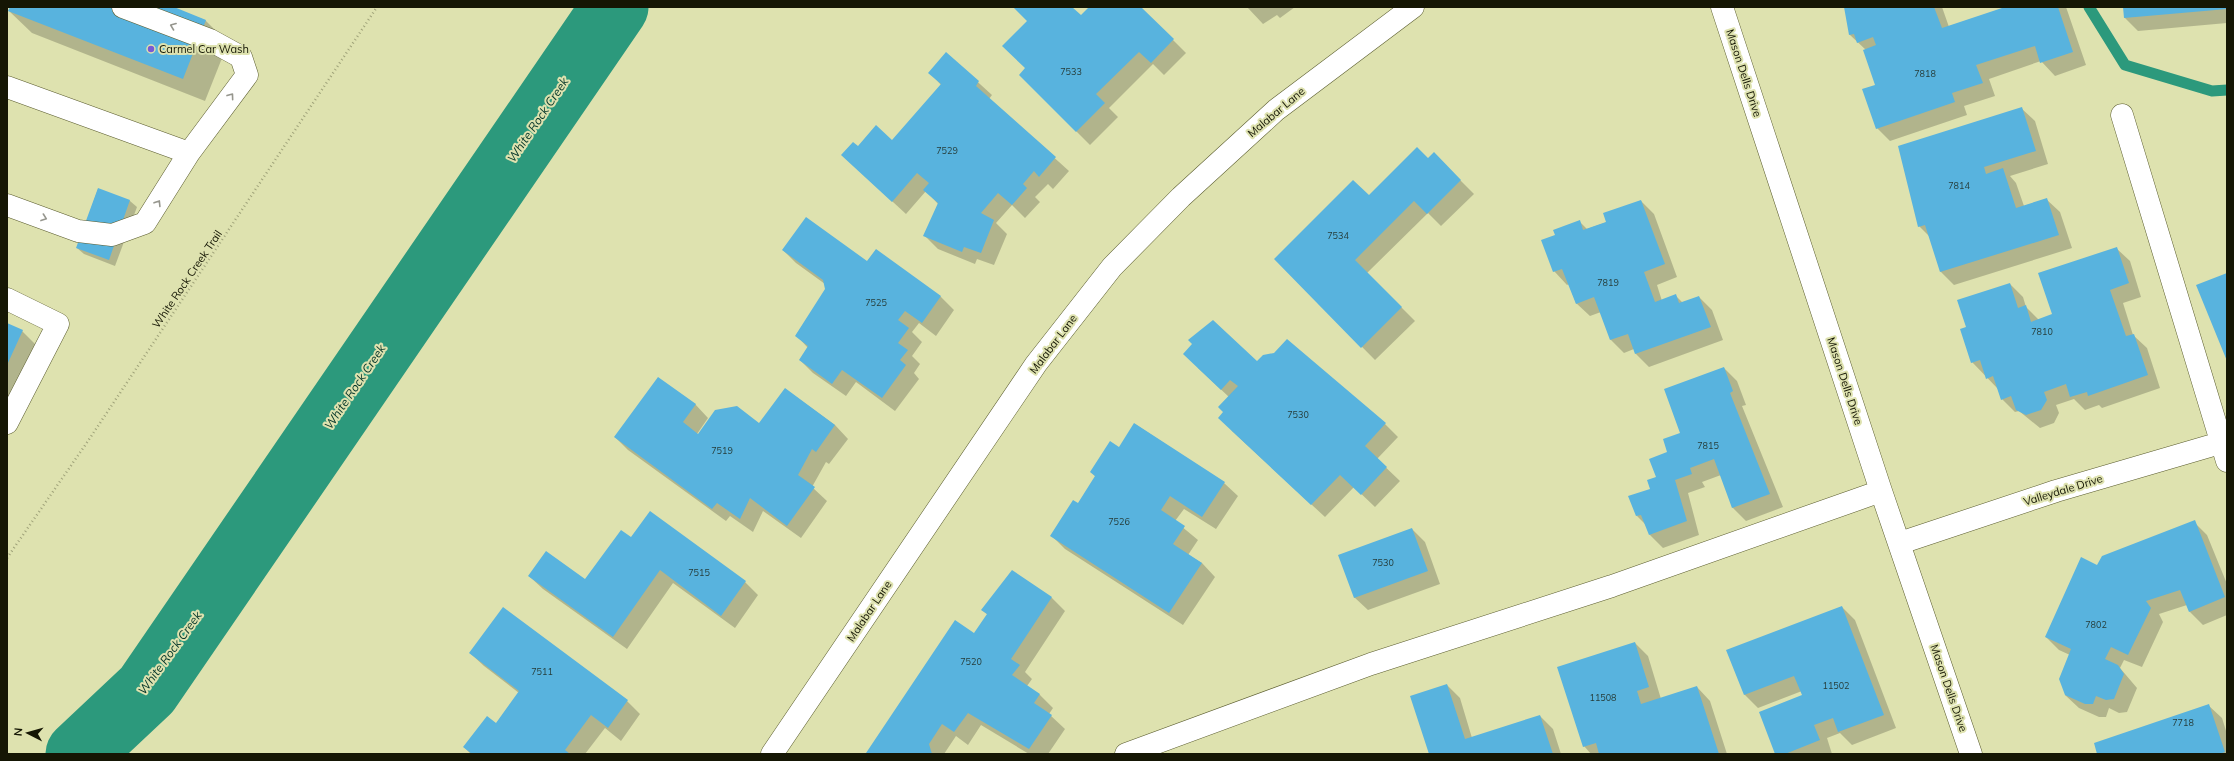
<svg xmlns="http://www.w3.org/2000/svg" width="2234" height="761" viewBox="0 0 2234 761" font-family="Mulish,sans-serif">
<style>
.shadow{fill:#0003}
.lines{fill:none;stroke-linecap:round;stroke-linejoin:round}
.stream{stroke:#2c997c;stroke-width:11}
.river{stroke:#2c997c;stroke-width:67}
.building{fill:#58b3de}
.minor-casing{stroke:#5b5d2f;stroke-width:23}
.path{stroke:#9fa279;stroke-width:2.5;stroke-dasharray:1 3;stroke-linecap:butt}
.minor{stroke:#fff;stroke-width:22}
.oneway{stroke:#96968e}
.poi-dot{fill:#795ad4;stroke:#dee2af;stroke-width:1.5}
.labels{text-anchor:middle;stroke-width:4;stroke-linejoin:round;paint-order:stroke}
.number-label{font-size:9px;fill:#263d3a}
.poi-label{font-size:11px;fill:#151604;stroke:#dee2af;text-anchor:start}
.street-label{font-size:11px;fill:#151604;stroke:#dee2af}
.water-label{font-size:12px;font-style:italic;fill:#05362a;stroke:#dee2af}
</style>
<rect width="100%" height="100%" fill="#dee2af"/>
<path class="shadow" d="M11 7H171L205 20 228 43 205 101 32 33 9 11Z
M1015 7H1071L1081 17 1090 7H1140L1186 53 1164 75 1153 64 1109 108 1118 117 1090 145 1020 75 1026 69 1029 21Z
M1247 7H1295L1280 18 1277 15 1263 24Z
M1845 7H1942L1949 27 2008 7H2066L2086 65 2055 76 2041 61 1989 79 1995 96 1964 106 1967 115 1890 141 1877 128 1876 86 1866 50 1850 35Z
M2124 7H2227V23L2138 31 2125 18Z
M947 54 992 95 989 99 1069 171 1053 189 1048 184 1035 197 1040 202 1025 218 1012 205 996 223 1007 234 994 265 977 259 975 264 938 249 925 236 938 204 926 191 906 214 842 155 858 148 892 141 941 85 930 73Z
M2021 108 2035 121 2048 164 2010 176 2016 183 2024 206 2046 199 2060 212 2072 248 1954 285 1941 272 1930 237 1919 226Z
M1434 154 1474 194 1441 226 1428 213 1367 273 1415 321 1375 360 1275 259 1428 159Z
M98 189 130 201 137 207 115 266 84 254 77 248Z
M1641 201 1654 214 1677 277 1657 285 1662 301 1676 296 1683 303 1699 297 1712 310 1723 340 1649 367 1636 354 1634 349 1624 353 1611 340 1601 312 1590 316 1576 303 1569 284 1567 285 1554 271 1557 236 1580 222 1587 229 1607 222Z
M2116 248 2130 261 2141 297 2123 303 2133 335 2147 348 2160 388 2102 408 2099 405 2085 410 2074 399 2056 405 2059 413 2054 423 2040 428 2019 411 2015 412 2002 399 1999 390 1972 362 1967 328 2010 284 2023 297 2026 307 2039 320 2053 315Z
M783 250 867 262 876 250 941 297 954 310 936 336 919 323 912 332 922 342 912 356 920 364 914 373 919 379 895 411 856 382 846 396 813 373 800 360 808 348 796 335 827 289 825 284 796 263Z
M7 324 22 331 40 349 7 425Z
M1257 363 1385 424 1398 437 1377 459 1400 481 1375 507 1354 487 1325 517 1232 431 1224 412 1229 397 1198 368Z
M1724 368 1737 381 1746 405 1742 406 1783 507 1746 521 1733 508 1721 475 1702 482 1705 487 1688 493 1699 535 1663 548 1650 535 1647 526 1637 516 1652 489 1668 452Z
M785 389 835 425 848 439 829 464 826 462 812 487 827 501 801 538 763 511 753 532 730 516 726 521 628 450 615 437 695 404 708 418 697 434 698 435 760 424Z
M1135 424 1224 483 1238 496 1216 529 1184 509 1175 521 1198 540 1188 555 1202 563 1215 577 1183 625 1065 549 1051 535 1078 504 1096 477 1091 472 1119 449Z
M2194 522 2207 535 2227 584V615L2203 625 2190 612 2187 605 2159 614 2163 622 2142 667 2124 660 2120 668 2137 688 2127 712 2119 713 2109 708 2106 717H2099L2079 708 2065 695 2070 655 2059 650 2046 637 2098 566Z
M1412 529 1425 542 1440 584 1368 610 1354 597Z
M631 538 745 582 758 595 735 628 673 583 627 649 543 589 529 576 585 581Z
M1013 572 1052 598 1065 611 1025 672 1032 679 1027 686 1040 695 1053 708 1049 714 1065 729 1048 754H1029L981 725 968 745 956 736 944 754H868L955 622 974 635 988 615 982 610Z
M1842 607 1855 620 1896 728 1852 745 1840 733 1827 738 1832 754H1776L1804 696 1802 691 1758 708 1745 695 1728 651Z
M503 609 627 701 640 714 621 741 605 728 585 754H471L464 747 496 724 519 693 484 666 470 653Z
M1635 643 1648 656 1661 699 1697 687 1710 701 1727 754H1591L1584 746Z
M1447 685 1460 698 1472 738 1540 716 1553 729 1561 754H1430Z
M2208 705 2222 718 2227 734V754H2099Z"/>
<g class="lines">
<path class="stream" d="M2089 7 2125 65 2212 91 2227 90"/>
<path class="river" d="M79 754 147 690 615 7"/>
</g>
<path class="building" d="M10 7H174L206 20 183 79 8 11Z
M1013 7H1072L1081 15 1089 7H1141L1174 39 1151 63 1139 52 1096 94 1105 103 1076 132 1019 75 1025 68 1002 46 1027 21Z
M1844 7H1934L1942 28 2005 7H2058L2073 52 2040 63 2035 46 1976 65 1983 83 1952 93 1955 102 1876 129 1862 89 1875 85 1863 50 1876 45 1873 37 1857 43 1854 34 1849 35Z
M2123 7H2227V9L2124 18Z
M946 52 979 81 976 86 1056 157 1039 177 1034 171 1023 184 1027 188 1012 205 998 193 981 213 994 220 981 253 964 247 962 252 923 236 938 203 923 190 929 183 917 173 892 202 841 155 853 142 858 146 876 125 892 140 941 84 928 73Z
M2022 107 2036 151 1984 167 1986 174 2003 168 2016 208 2047 198 2059 235 1940 272 1925 225 1918 227 1898 146Z
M1417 147 1428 158 1434 152 1461 180 1427 214 1414 201 1355 260 1402 307 1361 348 1274 259 1353 180 1369 195Z
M98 188 130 200 109 260 76 248Z
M1641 200 1665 264 1644 272 1655 302 1676 294 1679 303 1699 296 1711 327 1635 354 1628 334 1610 340 1594 297 1576 304 1562 269 1553 272 1541 240 1555 235 1553 230 1580 220 1583 230 1606 222 1603 213Z
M806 217 867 261 876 249 941 296 922 323 905 311 898 320 909 328 898 343 908 350 900 360 906 365 882 398 842 370 832 384 799 360 808 346 795 336 825 289 823 280 782 250Z
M2117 247 2129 283 2110 290 2126 336 2134 334 2148 375 2088 396 2087 392 2070 397 2066 384 2044 392 2047 400 2041 410 2026 415 2016 410 2011 396 2001 400 1993 376 1986 379 1980 360 1971 363 1960 329 1966 327 1957 300 2010 283 2018 308 2026 305 2031 322 2052 314 2038 273Z
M2227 273V361L2196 285Z
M1213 320 1257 361 1263 355 1274 353 1287 339 1386 423 1365 446 1387 467 1361 495 1340 475 1311 505 1218 418 1223 412 1218 407 1238 386 1230 380 1221 390 1183 354 1192 344 1188 340Z
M7 323 23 330 7 365Z
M1724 367 1733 391 1730 393 1770 494 1732 508 1714 459 1690 468 1692 474 1675 480 1687 521 1649 535 1641 515 1636 516 1628 496 1650 489 1647 480 1656 477 1649 459 1667 452 1663 439 1680 433 1664 389Z
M658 377 696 404 683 422 698 434 715 410 737 406 759 423 785 388 835 425 816 452 812 449 798 475 815 487 787 526 750 498 740 519 717 503 712 509 614 437Z
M1134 423 1225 482 1202 517 1170 496 1161 510 1185 526 1173 544 1202 563 1169 613 1050 536 1073 500 1078 503 1095 476 1090 472 1110 441 1119 447Z
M650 511 746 581 721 616 660 570 613 637 528 576 546 551 585 579 621 530 631 537Z
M2195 520 2225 597 2189 612 2180 590 2146 601 2151 608 2128 655 2111 647 2105 659 2118 665 2124 674 2114 699 2106 700 2096 696 2093 704H2085L2065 695 2059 679 2071 649 2045 637 2081 557 2097 565 2102 556Z
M1412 528 1428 571 1354 598 1338 555Z
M1012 570 1052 597 1011 659 1020 665 1012 675 1040 694 1034 703 1052 715 1029 749 968 713 954 732 942 724 929 744 932 754 866 753 955 620 974 633 987 614 981 610Z
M1842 606 1884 715 1838 732 1833 718 1814 725 1820 740 1785 754H1775L1759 712 1802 695 1794 676 1744 695 1726 650Z
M503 607 628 700 608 728 591 715 565 750 570 754H472L463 747 487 716 496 723 519 691 469 653Z
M1635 642 1649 687 1637 691 1641 704 1697 686 1719 754H1599L1596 743 1583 747 1557 667Z
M1447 684 1465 739 1540 715 1553 754H1429L1410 696Z
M2209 704 2225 752 2219 754H2097L2094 743Z"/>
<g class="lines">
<defs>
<path id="minor" d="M1722 7 1881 491 1971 754
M7 87 189 153
M2122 115 2227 461
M7 205 78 231 112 235 145 223 189 153 247 75 241 57 210 40 123 7
M7 299 58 324 7 423
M1900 543 2056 491 2227 441
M772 754 1036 364 1112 267 1181 197 1276 110 1413 7
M1126 754 1371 664 1612 586 1881 491"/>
</defs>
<use href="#minor" class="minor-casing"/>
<path class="path" d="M7 558 88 441 377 7"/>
<use href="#minor" class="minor"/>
</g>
<defs><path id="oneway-chevron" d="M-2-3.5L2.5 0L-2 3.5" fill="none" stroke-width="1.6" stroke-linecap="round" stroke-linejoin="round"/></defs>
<g class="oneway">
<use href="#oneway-chevron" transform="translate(173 26) rotate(-159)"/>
<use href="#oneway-chevron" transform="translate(231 96) rotate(-54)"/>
<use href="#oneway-chevron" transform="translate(158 203) rotate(-58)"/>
<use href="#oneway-chevron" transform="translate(44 218) rotate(20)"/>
</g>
<circle class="poi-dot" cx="151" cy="49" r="4"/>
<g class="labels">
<g class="number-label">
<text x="1071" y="75">7533</text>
<text x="1925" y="77">7818</text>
<text x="947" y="154">7529</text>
<text x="1959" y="189">7814</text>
<text x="1338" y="239">7534</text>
<text x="1608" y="286">7819</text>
<text x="876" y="306">7525</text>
<text x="2042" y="335">7810</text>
<text x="1298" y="418">7530</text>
<text x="1708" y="449">7815</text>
<text x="722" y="454">7519</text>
<text x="1119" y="525">7526</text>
<text x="1383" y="566">7530</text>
<text x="699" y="576">7515</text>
<text x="2096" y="628">7802</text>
<text x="971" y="665">7520</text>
<text x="542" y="675">7511</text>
<text x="1836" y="689">11502</text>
<text x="1603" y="701">11508</text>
<text x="2183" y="726">7718</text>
</g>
<g class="poi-label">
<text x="159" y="53">Carmel Car Wash</text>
</g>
<g class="street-label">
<text transform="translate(1744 73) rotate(72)" y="4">Mason Dells Drive</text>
<text transform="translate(1276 112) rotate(-40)" y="4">Malabar Lane</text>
<text transform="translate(187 279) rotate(-56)" y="4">White Rock Creek Trail</text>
<text transform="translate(1053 344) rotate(-53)" y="4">Malabar Lane</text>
<text transform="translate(1845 381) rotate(72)" y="4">Mason Dells Drive</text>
<text transform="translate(2063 490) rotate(-17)" y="4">Valleydale Drive</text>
<text transform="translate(869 611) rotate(-56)" y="4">Malabar Lane</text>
<text transform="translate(1949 688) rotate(71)" y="4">Mason Dells Drive</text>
</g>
<g class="water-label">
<text transform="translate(538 120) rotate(-56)" y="4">White Rock Creek</text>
<text transform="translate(355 387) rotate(-56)" y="4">White Rock Creek</text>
<text transform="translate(170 653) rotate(-54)" y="4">White Rock Creek</text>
</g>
</g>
<rect width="2234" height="761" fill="none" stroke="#151604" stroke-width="16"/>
<g transform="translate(28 733) rotate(276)" stroke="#dee2af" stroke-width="3" paint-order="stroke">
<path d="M0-3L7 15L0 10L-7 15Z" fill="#151604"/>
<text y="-6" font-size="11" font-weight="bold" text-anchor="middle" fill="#151604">N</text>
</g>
</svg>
